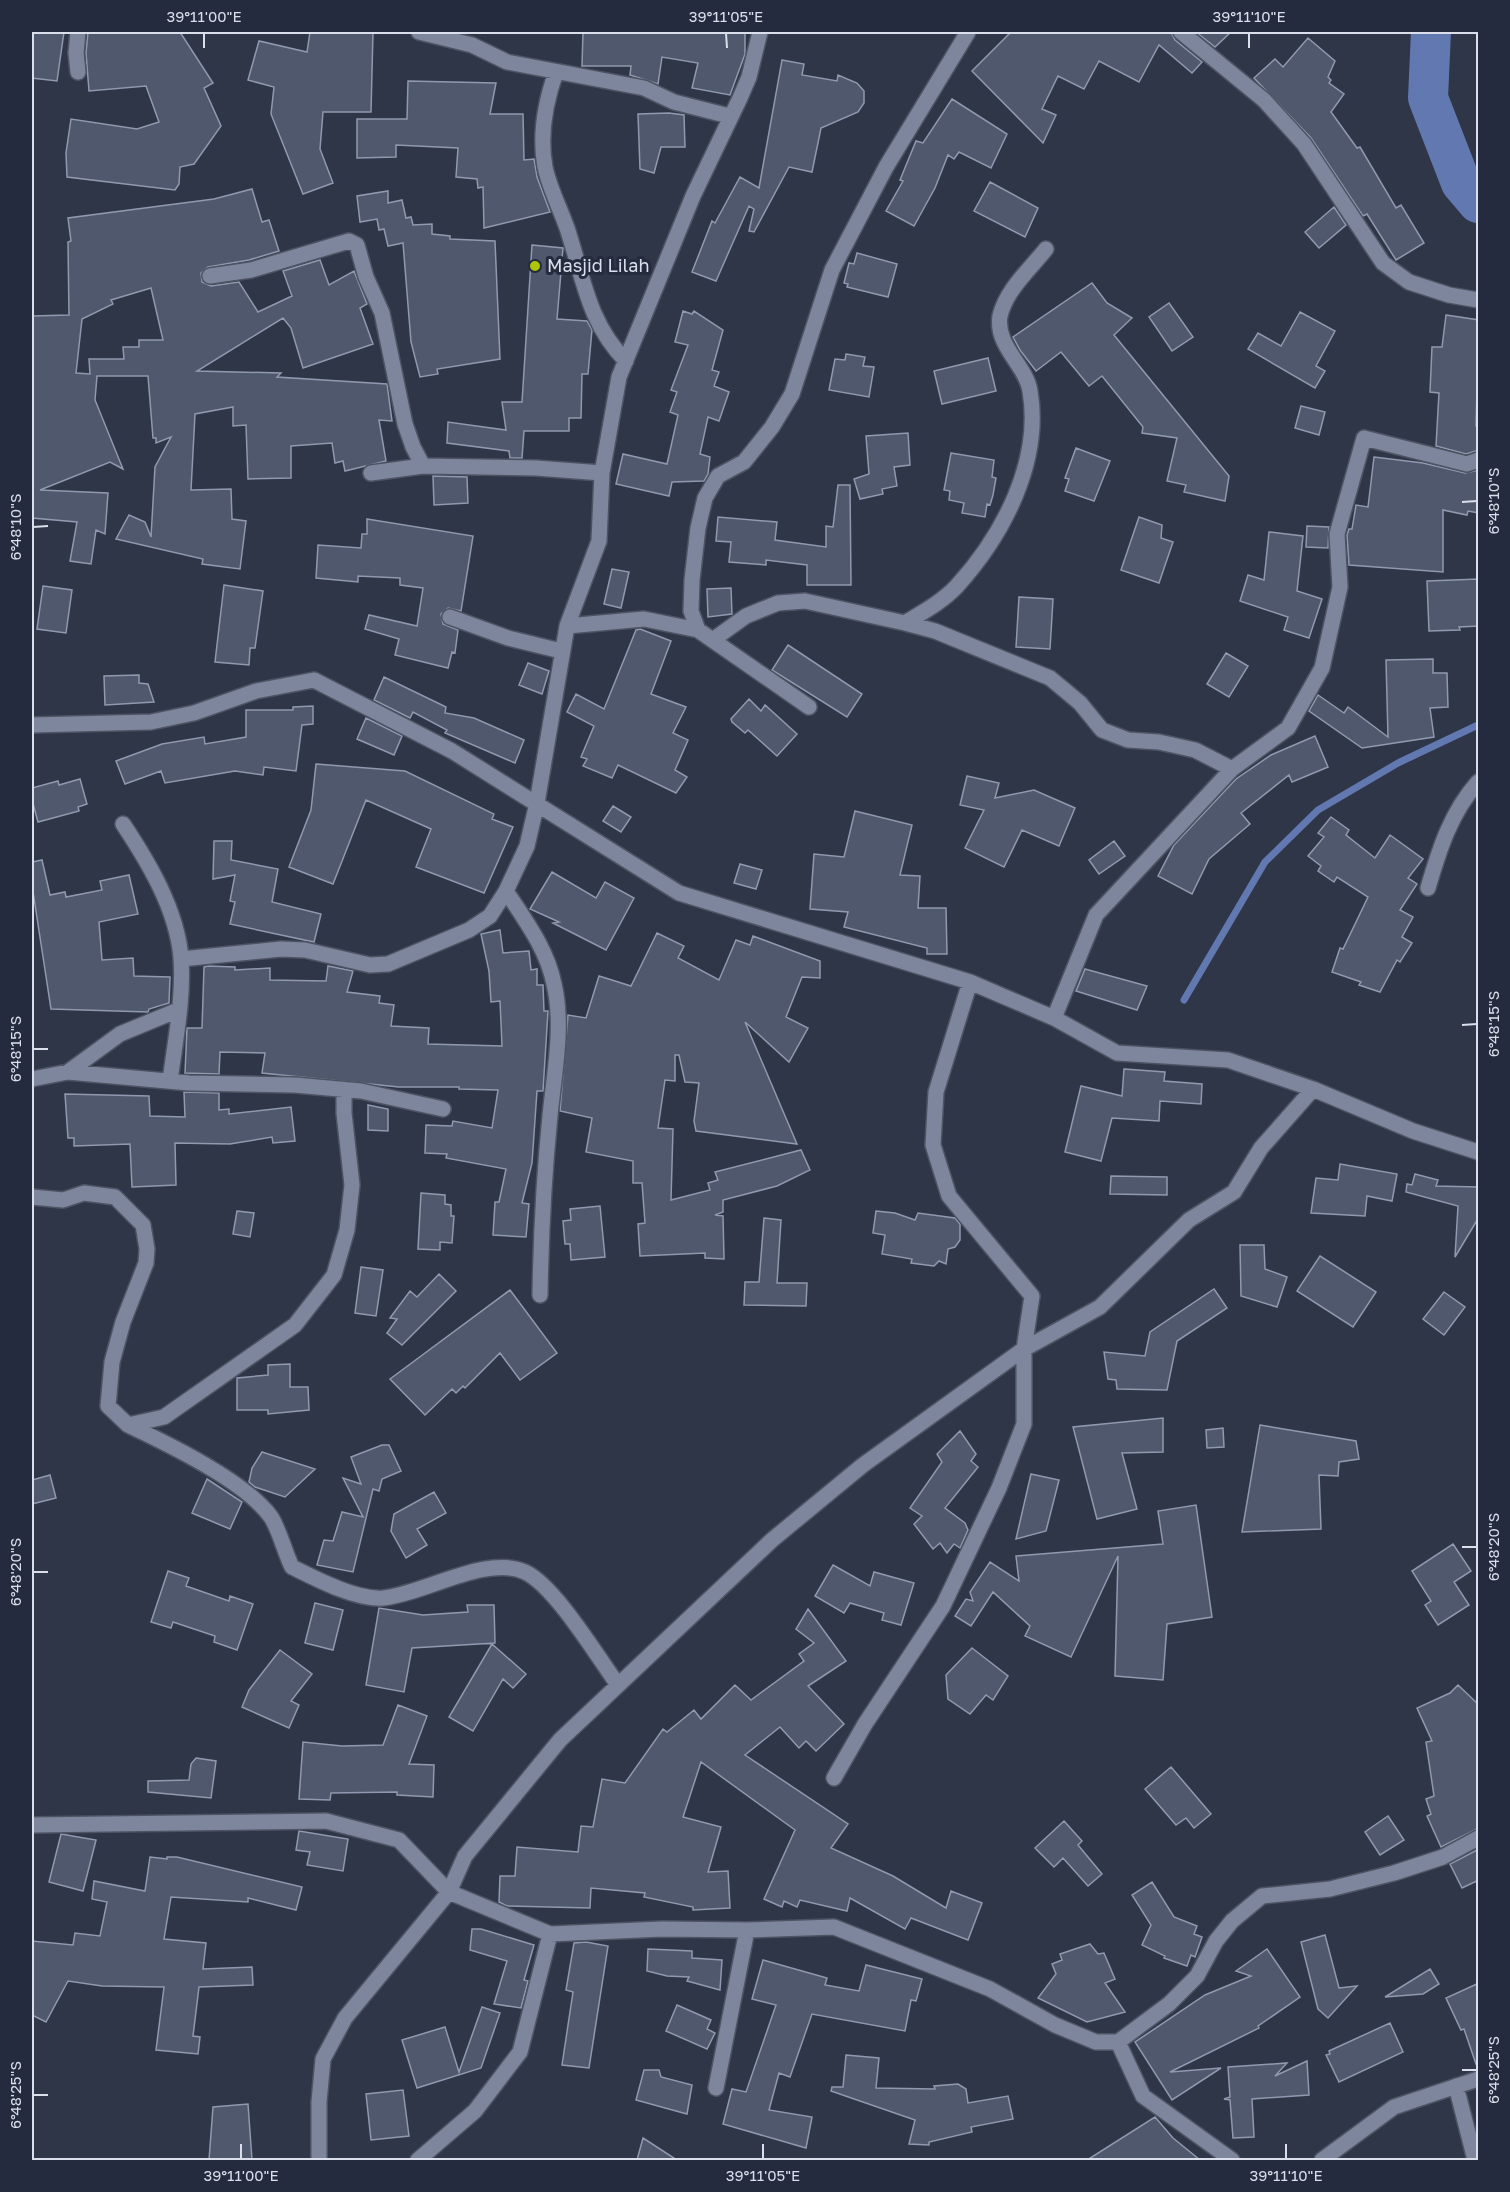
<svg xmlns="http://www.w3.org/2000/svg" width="1510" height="2192" viewBox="0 0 1510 2192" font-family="'Golos Text',sans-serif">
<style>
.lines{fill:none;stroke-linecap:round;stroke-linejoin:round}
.stream{stroke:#6278b1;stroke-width:7}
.river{stroke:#6278b1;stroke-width:40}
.building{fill:#4f586c;stroke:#9099af;stroke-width:1.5;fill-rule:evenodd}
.minor-casing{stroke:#4d5363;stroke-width:18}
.minor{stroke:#7d869c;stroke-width:15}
.ticks{fill:none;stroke:#dadfeb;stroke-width:2}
.poi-dot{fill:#aec509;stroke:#242b3e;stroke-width:2}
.labels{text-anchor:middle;stroke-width:6;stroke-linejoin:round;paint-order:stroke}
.poi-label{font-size:18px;fill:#dadfeb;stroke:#242b3e;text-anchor:start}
.neatline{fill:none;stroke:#dadfeb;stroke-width:2}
.ticks-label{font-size:15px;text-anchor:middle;fill:#dadfeb}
</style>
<rect width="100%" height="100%" fill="#2e3648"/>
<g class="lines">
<path class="stream" d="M1184 1000 1265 862 1318 810 1398 763 1478 725"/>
<path class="river" d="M1431 32 1428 98 1461 183 1478 203"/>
</g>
<path class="building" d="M32 32H64L57 81 32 78Z
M88 32H180L213 83 204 88 221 126 194 164 180 167 179 184 175 190 67 177 66 153 71 119 137 129 159 122 146 86 89 91 86 53Z
M310 32H373L371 112H323L320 149 333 183 303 194 271 114 274 87 248 80 259 41 307 52Z
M583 32H745V54L730 95 692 88 698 63 662 57 658 84 630 75 631 66H582Z
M1011 32H1171L1175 40 1202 62 1192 73 1159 45 1139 82 1099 61 1084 89 1058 76 1042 109 1056 115 1043 143 972 71Z
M1196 32H1231L1215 47Z
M1308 38 1335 61 1328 77 1331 80 1329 83 1344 94 1331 112 1357 148 1360 147 1396 208 1401 205 1424 243 1396 260 1367 214 1363 216 1311 138 1254 78 1275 59 1283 67Z
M782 60 804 64 802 75 837 81 838 75 857 83 864 91V103L858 112 821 128 812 172 789 167 754 232 749 231 754 209 749 206 716 281 692 272 712 221 715 223 740 177 759 188Z
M408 81 496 83 490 114H523L524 160 534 159 537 177 550 212 484 228 483 187 478 188 477 179 456 177 458 148 396 145V157L357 158V119H407Z
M952 99 1007 134 991 168 959 152 954 159 948 155 935 188 914 226 886 211 903 181 900 180 916 141 923 143Z
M669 113 684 115 685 147H661L654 173 640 169 638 114Z
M990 182 1038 208 1025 237 974 211Z
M252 189 262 222 269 220 279 251 249 260 208 267 201 273 202 282 211 286 239 282 258 312 292 296 283 271 320 260 329 285 354 271 367 304 360 308 373 344 303 368 291 328 283 318 197 371 281 373 277 377 387 384 392 421 379 420 386 461 345 471 343 461 335 463 332 443 291 446V478L248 479 246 425 233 426V407L195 414 191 490 231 489 232 519 246 521 240 569 202 564 203 559 116 539 129 515 145 522 151 537 155 467 171 437 156 443V438H153L148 376H97L95 400 123 469 110 462 40 490 108 493 105 534 96 530 91 564 70 561 77 522 32 518V316L69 315 68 242 71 241 68 218 214 199ZM151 288 163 340H139V347H123L124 359H89L90 374 76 373 82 319 113 304 111 300Z
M388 191V203L402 200 406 218 411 217 413 225 432 224V234L450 236V239L495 241 500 359 437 369 438 374 420 377 411 342 403 243 388 246 384 229 379 230 377 219 360 222 357 196Z
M1334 207 1346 225 1319 248 1305 232Z
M532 245 563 248 557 319 587 321 592 330 588 374H582L581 418H569V431H524L522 458H510L509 451 447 443 448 422 506 430 502 402H522Z
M857 253 897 264 888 297 847 287 848 284 844 283 849 263 854 264Z
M1092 283 1107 303 1132 318 1114 335 1229 476 1225 501 1184 492 1186 485 1167 481 1177 438 1142 433 1143 427 1102 376 1089 386 1061 352 1036 371 1020 350 1013 337Z
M1169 303 1193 337 1172 351 1149 317Z
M683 311 692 314 694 311 723 330 712 370 719 372 714 386 729 392 719 421 708 417 700 454 710 457 708 474 704 481 672 482 669 496 616 484 623 454 667 464 678 415 670 412 677 392 671 390 688 345 675 342Z
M1300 312 1335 331 1316 366 1325 371 1315 388 1248 349 1258 333 1281 346Z
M1446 315 1479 320 1476 426H1479V450L1466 454 1436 446 1439 393 1430 392 1432 347H1442Z
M846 354 865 357 863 366 874 367 869 397 829 390 835 359 845 360Z
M988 358 996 391 942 404 934 371Z
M1301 406 1325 412 1319 435 1295 428Z
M908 433 910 465 894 467 897 486 882 489 883 494 860 499 854 479 869 474 866 436Z
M1076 448 1110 461 1094 501 1065 491 1069 479 1065 478Z
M951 453 994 460 992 477 996 478 993 495 990 505 987 504 985 517 962 513 964 503 949 500 950 491 944 490Z
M1374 457 1423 463 1465 473 1479 470V513L1468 511 1467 515 1443 510V572L1349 565 1347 535 1349 529H1352L1356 505 1368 507Z
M433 476 467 477 468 503 434 505Z
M838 485H850L851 585H807V565L766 560V565L729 562 731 542 716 541 718 517 777 522 775 540 826 547V526L833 527Z
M1139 517 1162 525 1161 538 1173 542 1159 583 1121 570Z
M367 519 473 536 461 611 448 608 441 614 443 624 458 630 455 653 452 652 448 668 395 655 399 639 365 629 369 615 417 626 423 588 400 585V578L358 576V582L316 578 318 545 361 548 362 534H367Z
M1307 526 1329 527 1328 548 1306 547Z
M1269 532 1303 536 1297 591 1322 599 1309 638 1284 630 1288 617 1240 601 1248 575 1264 580Z
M612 569 629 572 621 608 604 604Z
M1479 579V626L1459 627 1460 630 1429 631 1427 581Z
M224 585 263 591 255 648H250L249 665 215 662Z
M43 586 72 590 66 633 37 629Z
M731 588 732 614 708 617 707 589Z
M1019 597 1053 599 1050 649 1016 647Z
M640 629 671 641 651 694 686 707 673 733 688 740 675 770 687 777 676 793 618 765 612 778 583 766 587 759 581 757 594 726 567 712 576 694 604 709 636 630Z
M788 645 862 694 847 717 772 670Z
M1226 653 1248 666 1229 697 1207 684Z
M1433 659V673H1447L1448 707 1430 708 1434 737 1362 748 1309 711 1318 695 1344 713 1348 707 1388 737 1386 660Z
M528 663 549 671 542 694 519 685Z
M139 675V683L148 684 154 702 105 705 104 676Z
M384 677 446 707 445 713 474 718 524 740 515 763 445 733 447 730 413 712 410 718 374 700Z
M749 699 761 711 765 705 797 734 777 756 748 730 745 733 732 722 731 719Z
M313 706V724L302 725 296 771 264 767 263 775 235 771 165 783 161 771 125 784 116 761 162 744 204 737 205 744 246 737V710H293V707Z
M366 718 402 736 394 755 357 739Z
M1315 736 1328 767 1292 782 1289 775 1241 813 1250 824 1209 859 1192 894 1158 876 1174 845 1236 779 1271 755Z
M316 764 405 771 494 814 492 819 513 827 484 893 416 867 431 829 366 800 333 884 289 867 311 810Z
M967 776 999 783 995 798 1034 790 1075 808 1059 846 1022 830 1004 867 965 848 984 810 960 805Z
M80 779 87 804 78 807 79 811 38 822 32 800V788L58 781 59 785Z
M613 806 631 817 621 832 603 821Z
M855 811 912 825 900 875 920 876 918 908H946L947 954H927V948L844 927 848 912 810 909 814 854 844 857Z
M1331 817 1349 830 1346 835 1375 858 1390 835 1423 859 1408 878 1417 884 1400 910 1413 917 1402 937 1412 943 1400 962 1397 960 1380 992 1359 985 1361 982 1332 972 1340 948 1343 949 1368 897 1337 877 1334 882 1318 871 1321 866 1308 856 1324 837 1318 833Z
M214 841H232L231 860 278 869 272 902 321 914 314 942 230 924 235 902 230 901 235 875 213 879Z
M1114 841 1125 856 1099 874 1089 860Z
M42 860 50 895 65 892 66 897 102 890 100 881 129 875 138 914 99 922 102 960 133 958 134 976 170 977 169 1003 149 1009 148 1012 51 1009 32 885V862Z
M740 864 762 870 756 889 734 883Z
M552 872 596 898 605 882 634 898 606 950 553 923 559 922 530 909Z
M500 930 503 953 529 951 531 970 537 969V985H543L544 1011H548L543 1091H537L532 1163 522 1203 529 1204 526 1237 493 1235 495 1202H499L506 1169 446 1158 447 1154 425 1153 426 1125 452 1126 453 1121 492 1128 498 1090 459 1089V1087H399L262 1073 265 1053 220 1052 219 1074 185 1073 187 1028H202L204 967 208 966 235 967V970L270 968V980L326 981 328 966 353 971 347 992 380 996 379 1003 394 1005 391 1026 429 1028 428 1044 502 1046 500 1001 491 1002 489 971 481 934Z
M657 933 684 946 678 958 719 980 736 940 750 945 753 936 820 961V978L802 977 786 1017 808 1028 789 1062 745 1022 797 1144 696 1131 694 1121 699 1083 685 1082 679 1055H675V1081L665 1080 658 1128 673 1129 671 1200 710 1190 708 1183 718 1180 715 1172 801 1150 810 1170 777 1186 723 1200V1212L715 1215 723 1216 724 1259 705 1258V1253L640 1256 638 1224 645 1223 642 1183H633V1161L586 1152 592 1118 560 1111 568 1015 586 1018 599 976 631 986Z
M1085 969 1147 986 1137 1010 1076 991Z
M1124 1069 1165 1072 1164 1081 1202 1084 1201 1104 1160 1101 1159 1121 1112 1118 1101 1161 1065 1152 1081 1086 1122 1096Z
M184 1092 219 1093V1110L229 1109V1114L291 1107 295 1141 273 1143 272 1137 230 1144 175 1143 176 1185 132 1187 130 1144 74 1146V1138H68L65 1094 149 1096 150 1116 185 1117Z
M368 1105 388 1109V1131L368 1130Z
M1340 1164 1397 1174 1392 1201 1367 1196 1365 1216 1311 1213 1316 1178 1338 1180Z
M1415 1174 1438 1180 1436 1186 1479 1187V1217L1455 1257 1458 1206 1406 1192 1407 1184 1412 1185Z
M1111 1176 1167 1177V1195L1110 1194Z
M421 1193 445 1195V1204L451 1205V1216H454L452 1243 440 1242V1250L418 1249Z
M600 1206 605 1257 571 1260 570 1244H565L563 1221 571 1220 570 1209Z
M237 1211 254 1213 250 1237 233 1234Z
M876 1211 895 1213 915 1220 918 1213 955 1218 960 1224V1240L955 1247 948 1249 946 1264 939 1261 934 1266 911 1263 912 1259 882 1254 885 1235 873 1233Z
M764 1218 781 1220 777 1283H807L806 1306 744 1305 745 1282H759Z
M1240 1245H1264L1265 1269 1287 1277 1277 1307 1241 1296Z
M1320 1256 1376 1292 1353 1327 1297 1291Z
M361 1267 383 1270 376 1316 355 1313Z
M439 1274 456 1291 402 1345 387 1333 397 1319 390 1318 410 1291 417 1297Z
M1214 1289 1227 1308 1177 1341 1167 1390 1117 1389 1116 1380 1108 1379 1104 1352 1145 1356 1150 1332Z
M510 1290 557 1353 520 1380 500 1353 465 1388 463 1386 456 1393 452 1389 425 1415 390 1379Z
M1444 1292 1465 1307 1444 1335 1423 1319Z
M290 1364V1387H308L309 1410 268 1414V1410H237V1378L268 1375V1365Z
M1163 1418V1452L1122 1453 1137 1509 1097 1519 1073 1427Z
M1260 1425 1356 1441 1359 1459 1339 1462 1338 1476 1319 1475 1321 1529 1242 1532Z
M1223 1428 1224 1447 1207 1448 1206 1430Z
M960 1431 976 1454 971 1461 978 1467 945 1508 965 1523 968 1530 960 1548 954 1544 947 1553 940 1543 933 1549 914 1524 922 1516 910 1508 942 1462 937 1454Z
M382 1445H389L401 1471 382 1479 379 1491 373 1489 353 1572 317 1565 324 1540 333 1541 342 1512 363 1517 343 1478 361 1484 351 1457Z
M262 1452 315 1469 285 1497 255 1487 249 1482 252 1468Z
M1031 1474 1059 1480 1046 1531 1016 1539Z
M50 1475 56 1498 32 1504V1480Z
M207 1479 242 1502 230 1529 192 1513Z
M434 1492 446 1513 417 1529 427 1545 406 1558 391 1531 394 1514Z
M1196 1505 1212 1617 1167 1624 1163 1680 1115 1676 1118 1556 1071 1657 1025 1636 1030 1626 993 1592 971 1626 955 1616 966 1599 973 1601 970 1592 990 1562 1019 1581 1016 1556 1163 1544 1158 1511Z
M1453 1544 1471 1571 1454 1582 1469 1605 1438 1625 1425 1605 1431 1601 1412 1571Z
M833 1565 870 1586 874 1572 914 1583 901 1625 882 1620 884 1613 850 1603 844 1613 815 1596Z
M168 1571 189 1578 186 1586 229 1601 230 1596 253 1604 237 1650 214 1642 215 1636 173 1622 171 1628 151 1622Z
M315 1603 343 1610 333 1650 305 1643Z
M467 1605H494L495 1643 412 1648 404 1692 366 1685 379 1608 423 1615 468 1612Z
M808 1609 846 1661 808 1686 844 1724 816 1751 806 1741 799 1748 780 1727 745 1755 848 1824 831 1848 893 1876 946 1908 951 1891 982 1903 968 1940 911 1918 905 1929 850 1898 847 1911 800 1900 797 1907 784 1901 782 1907 764 1899 795 1830 701 1762 683 1817 721 1827 708 1872 728 1871 730 1908 693 1910V1907L644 1897 645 1893 591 1888 590 1908 507 1906 499 1902 500 1876H515L517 1847 578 1852 581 1826 593 1827 602 1779 625 1783 663 1729 667 1732 694 1710 701 1719 735 1685 751 1700 804 1661 799 1654 814 1643 796 1629Z
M492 1644 526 1674 513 1688 503 1679 473 1731 449 1717Z
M972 1648 1008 1676 993 1700 986 1695 970 1714 948 1699 946 1675Z
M280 1650 312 1674 291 1701 299 1705 289 1728 242 1707 249 1690Z
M1458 1685 1479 1705V1828L1441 1847 1427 1816 1431 1814 1426 1799 1434 1796 1426 1742 1432 1741 1417 1708 1450 1693Z
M398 1705 427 1716 409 1764 434 1765 433 1797 397 1795V1792L331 1793 330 1800 299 1799 303 1742 342 1746 383 1745Z
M196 1758 216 1761 211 1798 148 1792V1781L189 1780 191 1764Z
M1171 1767 1211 1814 1194 1828 1186 1818 1176 1825 1145 1789Z
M1388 1816 1404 1840 1380 1855 1365 1832Z
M1064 1821 1082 1841 1078 1845 1102 1874 1088 1886 1063 1858 1054 1867 1035 1848Z
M299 1831 348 1839 343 1871 307 1865 310 1852 296 1850Z
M61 1834 96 1840 83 1891 49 1882Z
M1479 1849V1880L1462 1888 1450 1864Z
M150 1857 167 1859V1857H177L302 1887 296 1910 248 1898V1902L171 1897 164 1939 206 1943 203 1969 252 1967 253 1985 199 1987 193 2036 200 2037 198 2054 156 2050 164 1987 102 1986 68 1981 46 2022 32 2015V1941L73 1945 75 1933 100 1936 107 1902 92 1899 94 1881 145 1891Z
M1152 1882 1174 1917 1197 1926 1194 1934 1202 1937 1195 1957 1191 1955 1187 1966 1164 1958 1165 1956 1142 1945 1151 1925 1132 1895Z
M472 1929H481L534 1945 524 1980 528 1981 521 2008 494 2004 507 1961 470 1950Z
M1325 1935 1339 1988 1357 1986 1328 2018 1318 2009 1301 1942Z
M586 1942 608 1946 589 2068 562 2065 573 1992 566 1990 574 1943Z
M1090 1944 1098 1954 1104 1953 1115 1979 1105 1983 1125 2012 1087 2022 1038 1998 1056 1974 1052 1964 1062 1960 1060 1954Z
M648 1949 692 1951V1958L722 1960 720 1990 687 1981 689 1977 667 1976 647 1971Z
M1267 1949 1300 1997 1258 2026 1259 2028 1170 2072 1221 2068 1172 2100 1135 2042 1205 1995 1251 1976 1236 1971Z
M763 1960 827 1978 825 1985 859 1991 866 1965 922 1979 916 2001 911 2000 905 2031 812 2014 790 2077 779 2073 769 2110 812 2117 806 2148 723 2124 732 2089 746 2092 776 2005 752 1999Z
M1430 1969 1439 1984 1423 1994 1385 1997Z
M1479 1983V2063L1476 2064 1464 2029 1461 2030 1446 1998Z
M677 2005 711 2020 707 2029 715 2033 707 2049 666 2031Z
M482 2007 500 2013 481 2068 417 2088 402 2040 445 2027 459 2072Z
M1390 2023 1403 2052 1339 2082 1326 2055 1330 2054 1329 2051Z
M846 2055 879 2058 876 2088 935 2089 934 2086 958 2084 966 2089 968 2103 1008 2096 1013 2119 971 2127 972 2132 929 2142V2145L909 2144 915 2120 831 2091 832 2087H843Z
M1307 2061 1309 2095 1252 2099 1254 2137 1233 2138 1230 2100 1224 2099 1230 2097 1228 2067 1287 2063 1275 2076Z
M644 2070H659L661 2077 692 2085 687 2114 636 2100Z
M403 2090 409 2136 371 2140 366 2094Z
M248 2104 252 2160H209L213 2107Z
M1155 2117 1173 2138 1200 2160H1087Z
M643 2138 677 2160H637Z"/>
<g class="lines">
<defs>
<path id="minor" d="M419 32 472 45 507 62 644 88 674 102 729 116
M1181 32 1264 100 1304 144 1383 263 1409 282 1449 295 1478 300
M78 72 76 53 78 32
M556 72C545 103 539 134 545 167 549 187 560 208 567 228 583 276 588 323 626 361
M210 276 251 270 349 241 357 245 366 277 382 313 405 424 413 447 423 466
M371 473 423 466 536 468 602 473
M450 617 508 638 561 651
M905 623 935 631 1050 678 1080 703 1102 730 1128 740 1159 742 1195 750 1232 769
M567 626 644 619 698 630 809 707
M698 630 691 611 692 580 698 528 705 498 718 476 744 462 772 427 792 394 832 270 886 167 968 32
M714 639 746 616 778 603 805 601 905 623C923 612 942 602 957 586 1003 535 1042 462 1030 391 1026 365 995 346 1000 316 1006 290 1030 269 1046 249
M32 725 151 722 194 713 256 691 314 680 452 751 679 893 970 982 1054 1018 1117 1053 1228 1060 1313 1089 1413 1131 1478 1152
M123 824C149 863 177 910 181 958 184 998 175 1042 170 1081
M1428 888C1439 850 1451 812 1478 782
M506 891C525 920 547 949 554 984 564 1027 554 1073 550 1116 544 1175 541 1235 540 1295
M181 959 281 949 305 950 370 965 388 964 469 930 490 916 506 891 527 846 537 803 567 626 599 541 602 473 619 377 693 196 740 98 749 77 760 32
M1054 1018 1096 915 1232 769 1288 728 1322 668 1340 587 1337 534 1364 438 1467 464 1478 460
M68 1072 120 1034 178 1010
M32 1079 68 1072 189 1083 295 1085 361 1091 443 1109
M32 1197 63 1200 84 1193 115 1197 143 1225 147 1249 146 1263 123 1322 112 1362 108 1406 128 1425 164 1417 295 1325 334 1275 347 1230 352 1185 344 1113V1090
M128 1425C168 1444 245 1481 271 1517 279 1529 285 1553 292 1567 316 1579 356 1600 383 1598 424 1594 487 1554 525 1572 555 1586 597 1656 618 1685
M834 1778 865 1724 943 1606 999 1488 1024 1424V1349L1100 1307 1189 1220 1234 1192 1261 1148 1313 1089
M32 1825 326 1821 399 1840 449 1892 550 1934 662 1929 747 1930 834 1927 990 1989 1055 2025 1096 2042H1118L1169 2004 1197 1976 1216 1941 1232 1921 1262 1896 1330 1889 1394 1873 1443 1857 1478 1838
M1118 2042 1143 2096 1232 2160
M1456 2086 1475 2160
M716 2088 747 1930
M319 2160V2102L323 2059 345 2018 449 1892 465 1856 560 1740 772 1540 863 1465 1024 1349 1032 1296 949 1196 933 1145 936 1092 970 982
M418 2160 475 2111 520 2052 550 1934
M1322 2160 1394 2107 1478 2079"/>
</defs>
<use href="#minor" class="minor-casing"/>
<use href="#minor" class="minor"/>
</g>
<path class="ticks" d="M204 33V48M726 33 727 48M1249 33V48M1462 502 1477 501M33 527 48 526M1462 1025 1477 1024M33 1049H48M1462 1547H1477M33 1572H48M1462 2070H1477M33 2095H48M241 2144V2159M763 2144V2159M1286 2144V2159"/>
<circle class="poi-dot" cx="535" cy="266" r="6"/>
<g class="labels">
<g class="poi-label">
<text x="547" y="272">Masjid Lilah</text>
</g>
</g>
<rect width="1510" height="2192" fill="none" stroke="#242b3e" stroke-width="66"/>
<rect x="33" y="33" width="1444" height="2126" class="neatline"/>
<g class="ticks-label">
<text x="204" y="22">39°11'00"E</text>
<text x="726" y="22">39°11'05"E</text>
<text x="1249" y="22">39°11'10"E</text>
<text transform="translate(1494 501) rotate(-90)" y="5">6°48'10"S</text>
<text transform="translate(16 527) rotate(-90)" y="5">6°48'10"S</text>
<text transform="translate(1494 1024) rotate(-90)" y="5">6°48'15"S</text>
<text transform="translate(16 1049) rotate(-90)" y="5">6°48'15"S</text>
<text transform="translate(1494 1547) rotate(-90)" y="5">6°48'20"S</text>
<text transform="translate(16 1572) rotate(-90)" y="5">6°48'20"S</text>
<text transform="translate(1494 2070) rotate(-90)" y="5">6°48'25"S</text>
<text transform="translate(16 2095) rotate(-90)" y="5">6°48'25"S</text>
<text x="241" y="2181">39°11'00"E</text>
<text x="763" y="2181">39°11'05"E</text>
<text x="1286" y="2181">39°11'10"E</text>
</g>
</svg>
